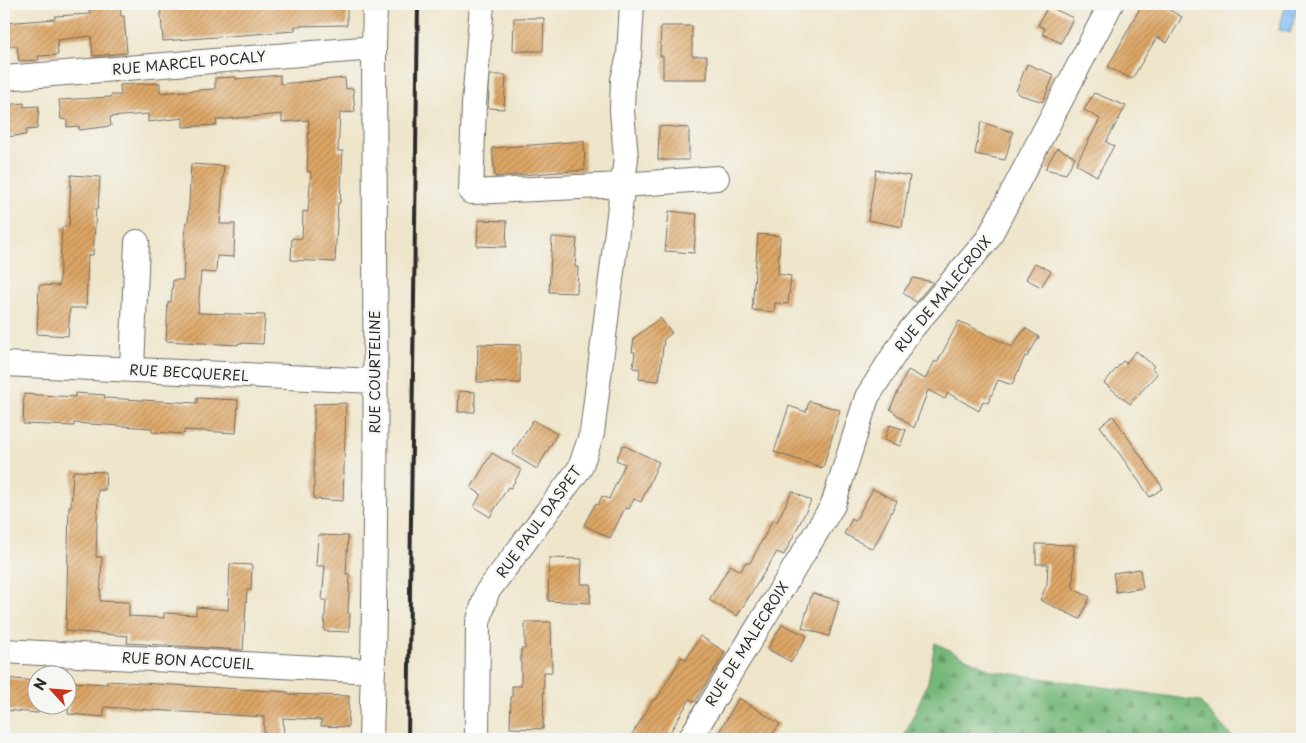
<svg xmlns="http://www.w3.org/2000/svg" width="1306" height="743" viewBox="0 0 1306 743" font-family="'Playpen Sans',sans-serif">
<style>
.forest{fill:url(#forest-firs);stroke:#507252}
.water{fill:url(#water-ripples);stroke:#56748f}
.building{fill:url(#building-hatch)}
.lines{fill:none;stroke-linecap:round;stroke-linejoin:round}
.minor-casing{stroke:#6f6c63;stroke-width:26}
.minor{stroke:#fff;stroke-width:24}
.rail{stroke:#2b2b2b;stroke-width:4}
.labels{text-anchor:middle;stroke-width:5;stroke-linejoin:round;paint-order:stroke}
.street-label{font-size:14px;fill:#2b2b2b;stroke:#f6f6f2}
</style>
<defs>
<pattern id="forest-firs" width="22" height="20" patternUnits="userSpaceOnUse" patternTransform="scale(1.25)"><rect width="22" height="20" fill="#76b87a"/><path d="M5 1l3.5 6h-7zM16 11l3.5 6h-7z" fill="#619664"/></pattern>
<pattern id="water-ripples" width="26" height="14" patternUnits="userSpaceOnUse" patternTransform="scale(1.25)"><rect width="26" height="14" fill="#80bdf3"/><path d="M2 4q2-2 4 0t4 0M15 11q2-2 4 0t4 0" fill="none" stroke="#699ac5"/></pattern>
<pattern id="building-hatch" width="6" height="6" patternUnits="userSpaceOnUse" patternTransform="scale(1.25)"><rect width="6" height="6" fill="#dda665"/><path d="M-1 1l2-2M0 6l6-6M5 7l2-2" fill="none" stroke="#b38753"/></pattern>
</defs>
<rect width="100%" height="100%" fill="#f6f6f2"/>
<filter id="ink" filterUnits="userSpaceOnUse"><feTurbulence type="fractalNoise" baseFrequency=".02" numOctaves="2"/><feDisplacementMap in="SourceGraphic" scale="10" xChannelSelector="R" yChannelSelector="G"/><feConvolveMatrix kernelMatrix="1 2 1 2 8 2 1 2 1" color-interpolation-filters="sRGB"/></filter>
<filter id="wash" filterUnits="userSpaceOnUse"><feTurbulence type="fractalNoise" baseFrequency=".0096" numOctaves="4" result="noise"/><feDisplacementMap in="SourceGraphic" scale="20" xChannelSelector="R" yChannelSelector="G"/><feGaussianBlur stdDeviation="1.12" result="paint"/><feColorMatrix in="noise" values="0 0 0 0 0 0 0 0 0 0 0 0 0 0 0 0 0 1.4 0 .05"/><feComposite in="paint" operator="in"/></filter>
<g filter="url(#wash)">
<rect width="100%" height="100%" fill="#eee5ca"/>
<path class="forest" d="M935 643 993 671 1199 701 1234 739H903L928 682Z"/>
<path class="water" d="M1286 4H1298L1290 33 1279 30Z"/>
<g id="blocks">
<path class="building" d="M89 4H120L121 16H124L127 53 93 56 91 36 57 40 58 55 38 56 39 60 19 61 17 46 4 47V23L55 19V16L90 14Z
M160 4H191V6L219 4H243V5L262 4H347V25L295 26V31L163 41Z
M1142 4H1159L1182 17 1167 43 1157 37 1132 79 1108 67Z
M1048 6 1073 18 1061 43 1042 34 1045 29 1038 25Z
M514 18H544L543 51H513Z
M661 26H692V56H707V79H663V56H660Z
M1027 64 1054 75 1043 102 1018 94 1019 93 1016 91Z
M280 75V84L345 78 346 89 353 88 355 112 340 113 338 151H343L340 203H338L335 262 291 260 292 238 302 239 303 211 308 212 311 172 307 171 309 120 282 122V114L216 120 217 125 183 127V118L148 122V114L110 117 111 126 79 130V126L67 127V120L61 119 59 100 111 97V95H121L120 85 160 83V93L185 91 215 89V78L236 77V79Z
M490 75H506L504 109 488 108Z
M1094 93 1126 106 1106 142 1114 146 1097 176 1076 164 1100 119 1084 110Z
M24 103V107L39 106 37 129 26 130V135L4 137V105Z
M981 122 1013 132 1005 160 975 154Z
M659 126 689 128V160H658Z
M584 141 585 170 495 177 492 148Z
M1057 148 1075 157 1066 174 1045 169Z
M191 164 224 166 220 224H235L234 257 217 256 216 273 201 272 198 313 265 315 263 344 238 343V345L166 341 168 302H171L173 280H183L185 239 186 222H188Z
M876 170 910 176 902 227 868 220Z
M71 175 100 177 98 209H96L93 255H88L86 308H70L68 336 37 334 39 285 59 286 62 227H69Z
M669 211 697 214 694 253 665 251Z
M478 220 507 221 506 247 477 246Z
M758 234 780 236 778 274 791 276 788 304 775 303 774 312 752 310Z
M552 237 577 239 575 267H578L577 293 549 292Z
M1035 263 1051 271 1041 287 1026 279Z
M913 278 933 282 916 302 903 293Z
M660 318 672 333 664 339 659 381 639 379 640 369 633 368 635 352H632L634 338Z
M959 321 1012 347 1025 328 1039 337 1027 357 1025 356 1012 385 998 380 988 403 983 401 979 411 948 393 945 399 928 390 914 428 890 409 908 370 925 379 935 361 937 363Z
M478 344 520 345V383L477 382Z
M1136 351 1154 366 1152 368 1157 374 1130 404 1104 383 1123 361 1126 363Z
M459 391 475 392V412H458Z
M75 393 105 395 104 398 197 403V398L238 400 236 433 184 430V434L152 432V428L74 423V426L23 424 24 394 75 397Z
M809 401 840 410 823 468 774 452 789 406 806 412Z
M346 403 343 501 314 499V404Z
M1113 416 1163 488 1150 497 1100 426Z
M533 420 557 434 537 469 512 454Z
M890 425 906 430 900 446 884 440Z
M623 445 659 462 641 502 634 499 629 509 625 508 610 538 584 525 595 504 598 505 602 496 609 499 625 464 616 460Z
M492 453 521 470 511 488 508 487 490 517 474 507 481 494 471 488Z
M73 471 106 472 105 490H98L96 557H102L100 601 129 602V616L164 618V613L196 615V607L228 610 230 564 252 565 251 590H247L243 650 127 643 128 636 66 631 69 506H71Z
M873 489 897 501 873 549 844 534 852 519 855 521Z
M792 491 811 501 784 555 777 552 737 616 709 600 730 565 741 571 745 563H750L773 520 777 522Z
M318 535 348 536 346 574H350L348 613 350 614 349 632 324 631 326 600H322L325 566H316Z
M1036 544 1074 545 1073 589 1090 597 1080 619 1040 600 1047 584 1048 564H1036Z
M549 558 582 559 581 584H591L590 603 548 601Z
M1140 569 1143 588 1116 592 1113 573Z
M812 593 839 601 829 636 802 628Z
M525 622H551L552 672H544L543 729 510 728 511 697H512V686H521V649H525Z
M782 624 807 636 791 662 768 649Z
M700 636 725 652 695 702 690 699 666 739H629L654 699 656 700 682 657 686 660Z
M4 678 36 681V685H38V713L4 710Z
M107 681 288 692V694L349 696 348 727 321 726V720L283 718 284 739H264V717L104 707V717L68 714 71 682 107 684Z
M739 698 780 724 769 739H715Z"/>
</g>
</g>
<g filter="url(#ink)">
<use href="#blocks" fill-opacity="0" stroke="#6f6c63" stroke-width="1"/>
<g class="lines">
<defs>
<path id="minor" d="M482 4 474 104 471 192 623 185 717 178
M4 78 374 48
M4 364 375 381
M132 370 137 242
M4 651 373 671
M371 739C378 509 375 279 374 48L375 4
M477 739 478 623 487 592 580 468 592 433 626 158 622 111 623 80 629 56 632 4
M690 739 706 712 833 505 867 397 908 333 988 239 1111 4"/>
</defs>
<use href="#minor" class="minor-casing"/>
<use href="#minor" class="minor"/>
<path class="rail" d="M408 739 418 4"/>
</g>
</g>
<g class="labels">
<g class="street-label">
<text transform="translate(189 63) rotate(-5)" y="5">RUE MARCEL POCALY</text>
<text transform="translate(943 294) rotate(-51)" y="5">RUE DE MALECROIX</text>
<text transform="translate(375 372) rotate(-90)" y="5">RUE COURTELINE</text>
<text transform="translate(189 373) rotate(3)" y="5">RUE BECQUEREL</text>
<text transform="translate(539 522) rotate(-54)" y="5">RUE PAUL DASPET</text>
<text transform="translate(747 644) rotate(-58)" y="5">RUE DE MALECROIX</text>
<text transform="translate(188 661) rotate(3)" y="5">RUE BON ACCUEIL</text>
</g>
</g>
<rect width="1306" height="743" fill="none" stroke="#f6f6f2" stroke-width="20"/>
<g transform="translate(52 690) rotate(296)"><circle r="24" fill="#f6f6f2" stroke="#a5a5a2"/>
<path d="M0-4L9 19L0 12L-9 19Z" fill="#c8321e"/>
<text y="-8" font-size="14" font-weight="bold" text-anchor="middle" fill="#2b2b2b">N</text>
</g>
</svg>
